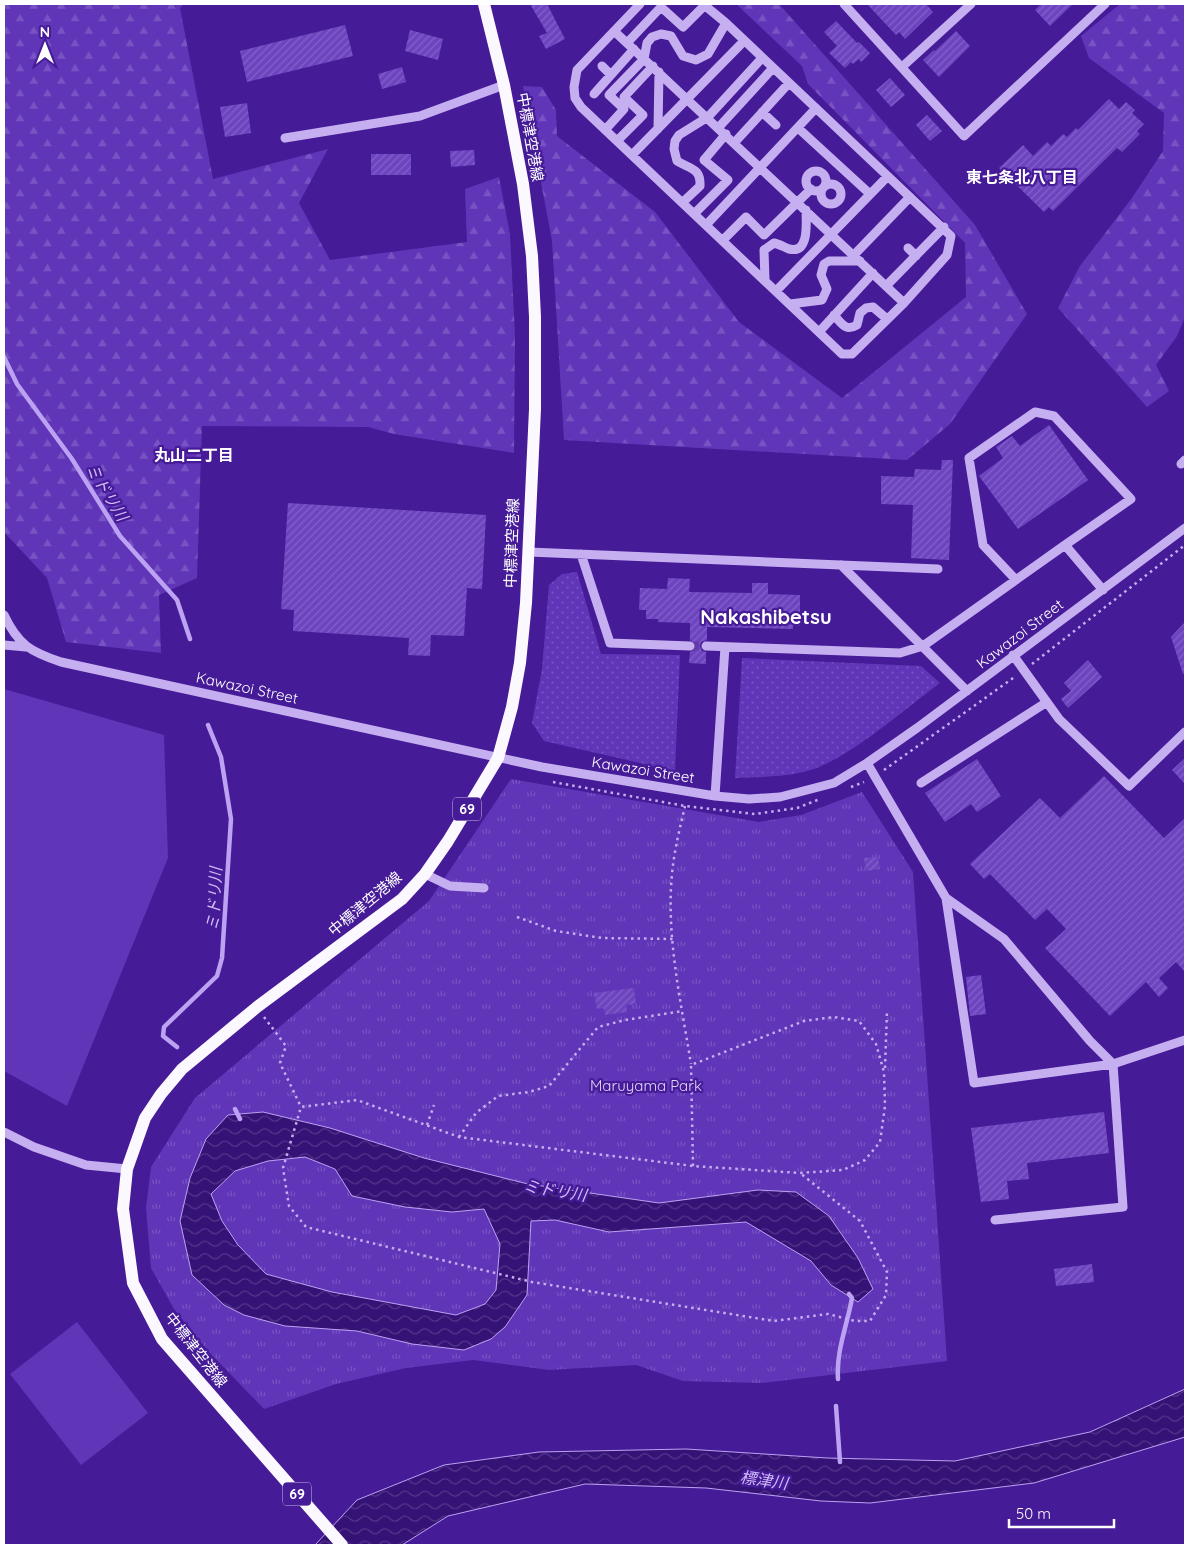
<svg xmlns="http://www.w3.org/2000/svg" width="1189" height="1549" viewBox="0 0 1189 1549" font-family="Quicksand,'Noto Sans JP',sans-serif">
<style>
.grass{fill:#6035b8}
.forest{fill:url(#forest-firs)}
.park{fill:url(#park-tufts)}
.garden{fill:url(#garden-dots)}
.water{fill:url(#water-waves);stroke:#bca2f2;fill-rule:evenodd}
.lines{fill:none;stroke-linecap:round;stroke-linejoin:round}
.stream{stroke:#bca2f2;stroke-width:4.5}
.building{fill:url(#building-hatch)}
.minor-tunnel{stroke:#623da7;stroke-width:9;stroke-dasharray:9 4.5;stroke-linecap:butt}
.path{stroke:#c5aff0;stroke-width:2.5;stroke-dasharray:2.5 4;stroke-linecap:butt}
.minor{stroke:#c5aff0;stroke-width:9}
.major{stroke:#fbf8ff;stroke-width:12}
.labels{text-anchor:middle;stroke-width:4.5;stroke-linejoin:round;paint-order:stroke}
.shield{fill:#461b98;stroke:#c8bbe0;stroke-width:1}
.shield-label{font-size:14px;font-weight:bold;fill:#fff}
.street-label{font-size:15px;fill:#fff;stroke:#461b98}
.park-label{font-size:15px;fill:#e2d6fb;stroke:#461b98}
.neighbourhood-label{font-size:16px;font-weight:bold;fill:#fff;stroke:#461b98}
.water-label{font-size:16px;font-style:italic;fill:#cfbcf7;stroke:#461b98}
.district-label{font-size:20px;font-weight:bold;fill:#fff;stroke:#461b98}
</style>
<defs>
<pattern id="forest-firs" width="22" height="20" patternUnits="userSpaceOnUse" patternTransform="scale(1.25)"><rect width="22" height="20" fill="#6035b8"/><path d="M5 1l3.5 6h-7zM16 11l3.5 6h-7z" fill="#7853c3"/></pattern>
<pattern id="park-tufts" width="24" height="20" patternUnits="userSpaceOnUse" patternTransform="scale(1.25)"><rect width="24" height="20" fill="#6035b8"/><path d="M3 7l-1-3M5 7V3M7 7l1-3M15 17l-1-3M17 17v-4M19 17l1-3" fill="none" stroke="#7853c3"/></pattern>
<pattern id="garden-dots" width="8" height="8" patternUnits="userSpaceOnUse" patternTransform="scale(1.25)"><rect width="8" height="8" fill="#6035b8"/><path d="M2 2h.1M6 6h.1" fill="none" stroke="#7853c3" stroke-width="1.8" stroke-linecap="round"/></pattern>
<pattern id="water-waves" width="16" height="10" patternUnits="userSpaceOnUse" patternTransform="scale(1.25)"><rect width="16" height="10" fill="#351276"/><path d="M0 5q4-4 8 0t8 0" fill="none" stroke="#53368b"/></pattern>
<pattern id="building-hatch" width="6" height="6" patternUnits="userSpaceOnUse" patternTransform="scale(1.25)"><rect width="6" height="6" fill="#6d44bf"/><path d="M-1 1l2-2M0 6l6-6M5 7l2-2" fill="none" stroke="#8360c9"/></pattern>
</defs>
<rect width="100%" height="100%" fill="#461b98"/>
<path class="grass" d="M4 689 164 735 168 858 67 1106 4 1071Z
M77 1322 148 1413 81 1465 10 1374Z"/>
<path class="forest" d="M4 4H184L180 8 213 179 328 149 299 203 330 260 467 242 465 189 499 177 510 234 515 336 514 453 394 434 368 427 202 426 197 578 159 595 161 653 66 642 47 578 4 532Z
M736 4H779L975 225 1027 314 950 424 907 460 564 440 552 241 523 86 542 87 556 110 557 136 655 212 739 322 842 398 966 297 965 243 808 84 802 66Z
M1120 4H1185V317L1177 336 1156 365 1169 391 1147 407 1058 308 1080 266 1132 198 1163 151 1164 113 1089 58 1081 36Z"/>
<path class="park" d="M511 779 759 822 801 815 862 792 913 872 947 1361 762 1383 683 1381 636 1365 549 1370 473 1360 406 1368 336 1384 264 1409 209 1352 174 1309 151 1268 146 1208 151 1167 195 1098 429 901Z"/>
<path class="garden" d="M577 572 601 654 680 655 675 771 544 741 532 723 542 669 549 585 562 574Z
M742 658 921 666 940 683C906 708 853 755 814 769 789 777 762 777 735 778Z"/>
<path class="water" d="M263 1112 330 1128 424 1158 528 1184 659 1203 758 1190 796 1192 829 1216 858 1258 873 1289 858 1302 831 1285 811 1261 746 1222 609 1232 555 1220 531 1221 527 1295 505 1327 491 1339 464 1350 412 1344 357 1331 285 1326 244 1315 224 1305 192 1275 180 1221 190 1178 206 1139 228 1115ZM305 1157 335 1169 352 1196 405 1207 452 1212 484 1209 500 1244 496 1290 485 1304 456 1315 332 1292 266 1274 238 1245 222 1221 211 1194 235 1171 268 1161Z
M1185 1389V1437L1034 1483 870 1503 821 1501 706 1488 585 1484 448 1516 402 1545H315L357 1500 444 1465 539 1452 686 1449 827 1458 955 1461 1090 1432Z"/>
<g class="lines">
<path class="stream" d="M4 357 17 384 72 459 120 536 177 600 190 639
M177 1047 163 1036 164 1027 217 976 222 958 231 819 221 757 208 725
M235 1109 240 1119
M838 1379C836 1351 847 1326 852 1298L849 1294
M836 1406 840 1462"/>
</g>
<path class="building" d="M530 4H547L565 39 546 49 539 36 547 33Z
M867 4H926L933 12 905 39 899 32 896 35Z
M1041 4H1073L1050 26 1035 10Z
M836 21 857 43 859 42 870 53 861 62 859 59 853 64 851 62 845 68 829 53 837 46 824 32Z
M345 25 353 56 247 82 240 51Z
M410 30 443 39 438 60 405 51Z
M956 31 970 46 939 77 923 60 934 50 935 51Z
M402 67 406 82 382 89 378 74Z
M890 78 905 95 891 107 876 90Z
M1109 99 1119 109 1126 102 1135 110 1132 113 1144 124 1137 131 1140 134 1122 152 1117 148 1053 211 1049 207 1044 212 999 168 1023 145 1033 156 1047 142 1051 146 1063 134 1067 137 1076 128 1078 130Z
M247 103 251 133 225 137 220 107Z
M927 115 942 131 930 141 916 125Z
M474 150 475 165 451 167 450 151Z
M371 154H411V175H371Z
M1049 425 1088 480 1018 529 979 476 1003 458 996 447 1012 436 1020 446Z
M942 460H953L949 560 911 558 913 505 881 504V476L914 477 915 469 941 470Z
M288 503 486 515 482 589 467 588 464 636 431 635 430 656 408 655 409 638 293 631 294 610 281 609Z
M668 578 690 579 689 592 752 593V583H768V594L800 595V626H793V629L707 627V640L701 642 700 646 702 651 706 652V664L689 663 690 652 695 650 696 646 690 640V623L658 622V619H646V610H639L640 588 667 589Z
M1185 622V673L1183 674 1171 637Z
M1088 660 1102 677 1068 708 1061 699 1071 691 1064 683Z
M1185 758V784L1172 770Z
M977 759 1001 796 977 812 971 804 945 822 925 793Z
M1104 776 1164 838 1185 818V972L1176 962 1159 978 1168 988 1159 997 1146 982 1110 1016 1045 948 1066 929 1047 909 1035 920 990 874 984 879 970 864 1040 798 1060 818Z
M878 857 880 869 866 871 864 858Z
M981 975 986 1014 970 1016 966 977Z
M634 988 636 1004 626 1005 627 1012 605 1015 604 1008 597 1009 594 993Z
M1104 1112 1109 1153 1027 1163 1029 1179 1007 1181 1009 1199 981 1202 971 1128Z
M1092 1264 1094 1282 1056 1286 1054 1269Z"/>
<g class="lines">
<path class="minor-tunnel" d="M690 646H706"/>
<path class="path" d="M1032 664 1185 545
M884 770 1016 676
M553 782 685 806 755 814 797 808 820 799
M851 787 864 782
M685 806C680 828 674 851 672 874 666 937 681 1002 691 1064
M517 917 556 931 602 938 674 939
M264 1017 286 1046 280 1063 301 1107
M885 1068 887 1011
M427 1125 434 1105
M459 1137 476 1113 498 1096 529 1092 549 1086 598 1027 625 1020 683 1011
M693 1166 691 1065 804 1021 834 1017 859 1021 876 1044 884 1072 885 1106 880 1142 865 1160 843 1170 800 1173 693 1166 459 1137 357 1100 301 1107 283 1168 289 1206 306 1227 532 1282 774 1321 828 1314 855 1321H870L886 1295 887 1272 860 1221 800 1173"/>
<path class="minor" d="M640 4 577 70 574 87 575 98 581 107 842 354H852L904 303 947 255 951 236 726 23 703 4
M844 4 964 136 1105 4
M614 31 904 303
M627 43 661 7 683 27 705 5
M602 66 611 75
M902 67 971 4
M594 94 634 49
M762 112 776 125
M719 127 773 68
M798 128 870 194
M658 129 659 72
M605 130 624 109 609 95 644 59 647 43 652 37 661 34 671 36 683 56 696 60 708 54 726 23
M285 138 420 116 504 85
M617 141 643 115 624 97 653 66
M735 142 789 83
M632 155 744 41
M806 181a10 10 0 1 1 20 0a10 10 0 1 1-20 0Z
M821 194a10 10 0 1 1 20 0a10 10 0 1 1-20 0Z
M683 202 700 186C701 168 690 169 677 161L674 149 675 141 679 135 708 117 762 58
M695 213 728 180 704 160 726 134
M707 224 816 108
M723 240 746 217 764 235 811 189
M908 248 916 256
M854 255 910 197
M765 280 764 250 774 243C779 244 784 247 789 249 810 254 806 222 806 210
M886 286 944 227
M776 291 887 177
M790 304 822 300 827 289 821 275 824 264 829 261H860
M834 315C841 323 846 332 857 325L860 313 866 308 873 307 887 319
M819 332 873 273
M1181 464 1185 460
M529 552 938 569
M581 554 610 643 690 646
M841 565 967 691
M1016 580 983 545 969 458 1035 412 1054 416 1131 499 1065 545
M4 615C18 645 31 652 61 662L542 767 715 796 749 799 780 797 834 783 867 763 917 728 1185 528
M4 645 26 647
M706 646 900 653 923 646 1065 545 1103 590
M1013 655 1059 719 1129 786 1185 732
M867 763 946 898 1004 939 1090 1041 1113 1064 1185 1040
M921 783 1047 702
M715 796 725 647
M425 874 450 886 484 888
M946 898 974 1083 1113 1064 1123 1207 995 1220
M4 1132 34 1147 86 1165 127 1169"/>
<path class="major" d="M342 1545 162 1339 133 1283 123 1209 127 1169 145 1118 161 1094 182 1069 257 1007 402 899 425 874 448 841 498 758 512 707 520 663 526 603 535 409V317L532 256 523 184 504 85 484 4"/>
</g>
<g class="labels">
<g class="shield">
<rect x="453" y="797.5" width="28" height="23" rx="4"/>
<rect x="283" y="1482.5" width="28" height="23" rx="4"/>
</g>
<g class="shield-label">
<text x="467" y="814">69</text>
<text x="297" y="1499">69</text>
</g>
<g class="street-label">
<text transform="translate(530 137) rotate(80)" y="5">中標津空港線</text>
<text transform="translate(512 543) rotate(-88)" y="5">中標津空港線</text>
<text transform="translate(1020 634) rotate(-37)" y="5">Kawazoi Street</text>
<text transform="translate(247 688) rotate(12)" y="5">Kawazoi Street</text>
<text transform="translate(643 770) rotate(9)" y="5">Kawazoi Street</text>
<text transform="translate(365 904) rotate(-40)" y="5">中標津空港線</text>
<text transform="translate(196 1350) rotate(52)" y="5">中標津空港線</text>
</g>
<g class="park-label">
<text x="646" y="1091">Maruyama Park</text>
</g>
<g class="neighbourhood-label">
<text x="1022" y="183">東七条北八丁目</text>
<text x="194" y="461">丸山二丁目</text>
</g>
<g class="water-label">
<text transform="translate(107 492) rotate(58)" y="6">ミドリ川</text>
<text transform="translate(214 899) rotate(-87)" y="6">ミドリ川</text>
<text transform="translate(555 1190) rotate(9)" y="6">ミドリ川</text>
<text transform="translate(764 1480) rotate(8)" y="6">標津川</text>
</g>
<g class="district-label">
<text x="766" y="624">Nakashibetsu</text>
</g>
</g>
<rect width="1189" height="1549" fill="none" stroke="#ffffff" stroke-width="10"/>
<g transform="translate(45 45)" stroke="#461b98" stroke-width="4" paint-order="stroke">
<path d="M0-4L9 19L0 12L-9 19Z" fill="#ffffff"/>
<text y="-8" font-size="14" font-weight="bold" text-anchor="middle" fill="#ffffff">N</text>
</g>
<path d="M1009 1519v8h105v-8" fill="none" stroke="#ffffff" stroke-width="2.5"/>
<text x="1016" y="1519" font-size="15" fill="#ffffff" stroke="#461b98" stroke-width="4" paint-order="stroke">50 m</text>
</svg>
